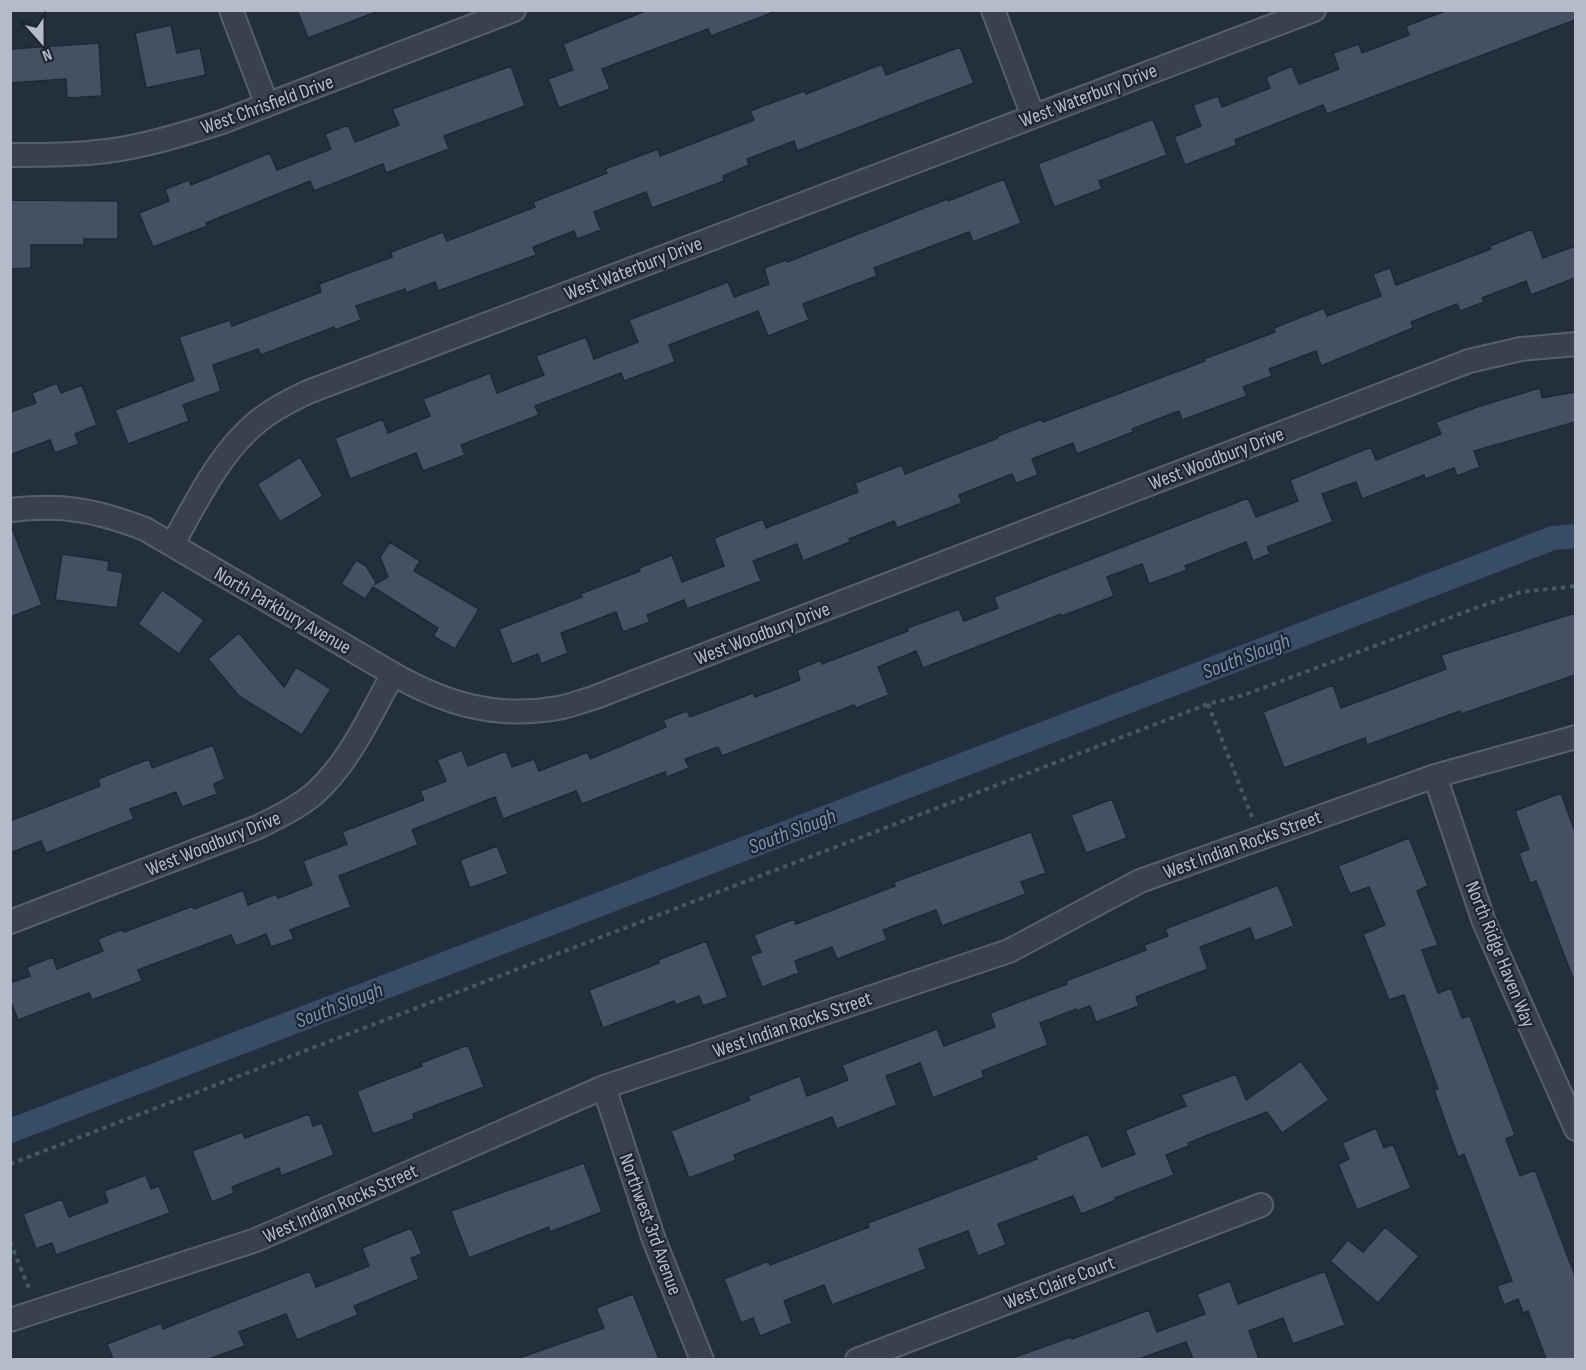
<svg xmlns="http://www.w3.org/2000/svg" width="1586" height="1370" viewBox="0 0 1586 1370" font-family="'Sofia Sans Condensed',sans-serif">
<style>
.lines{fill:none;stroke-linecap:round;stroke-linejoin:round}
.canal{stroke:#394c67;stroke-width:24}
.building{fill:#455162;stroke:#1f2835;stroke-width:1.5}
.minor-casing{stroke:#565f6c;stroke-width:26}
.path{stroke:#44595c;stroke-width:4;stroke-dasharray:4.5 4.5;stroke-linecap:butt}
.minor{stroke:#38414e;stroke-width:22}
.labels{text-anchor:middle;stroke-width:4.5;stroke-linejoin:round;paint-order:stroke}
.street-label{font-size:20px;fill:#b4bcc9;stroke:#1d2633}
.water-label{font-size:21px;font-style:italic;fill:#7c92b1;stroke:#1d2633}
</style>
<rect width="100%" height="100%" fill="#242f3e"/>
<g class="lines">
<path class="canal" d="M10 1131 1553 538 1576 536"/>
</g>
<path class="building" d="M297 10H376V12L308 38Z
M648 10H774V12L711 36 708 29 602 69 610 89 559 108 548 79 573 70 563 44Z
M1448 10H1575V20L1327 114 1323 105 1235 140 1237 145 1185 165 1174 137 1201 126 1193 105 1218 96 1222 107 1270 88 1266 77 1292 66 1299 84 1339 69 1333 53 1359 44 1362 53 1409 35 1406 26Z
M171 25 177 53 200 48 206 75 146 88 135 33Z
M99 43 102 96 67 98 66 79 10 83V49Z
M960 47 974 83 797 151 794 141 747 159 749 165 723 176 724 181 652 208 646 192 594 212 601 230 577 239 574 231 533 247 536 255 438 291 435 282 406 293 405 289 356 306 361 320 335 330 334 327 261 355 258 349 213 365 221 391 183 405 189 421 128 444 115 410 194 380 179 337 230 320 232 326 321 292 319 284 392 257 391 252 443 232 447 241 535 207 533 202 607 173 605 169 658 149 660 156 754 120 750 111 804 91 806 94 882 64 886 75Z
M511 66 525 106 444 136 449 149 386 173 383 164 314 191 310 181 206 223 207 226 153 247 139 213 169 201 165 189 189 180 191 185 270 153 277 170 331 149 325 134 348 125 355 142 399 125 392 109Z
M1153 119 1167 155 1099 181 1102 189 1054 207 1038 164Z
M1004 179 1021 223 973 242 969 232 874 268 877 276 803 304 809 320 768 336 758 311 669 345 675 362 624 381 621 373 535 406 539 415 461 445 465 455 423 471 416 453 350 479 335 438 383 419 388 433 430 416 423 399 490 373 497 393 544 375 536 356 586 337 594 359 638 342 629 320 728 282 734 297 769 284 764 268 786 260 787 262 947 199 948 201Z
M10 200 118 201V239H84V245H31V268L10 269Z
M1532 229 1543 258 1575 246V278L1531 295 1526 281 1482 298 1484 302 1460 311 1457 304 1411 322 1413 328 1321 366 1316 351 1269 369 1272 376 1243 387 1247 396 1182 420 1179 411 1132 429 1133 432 1077 454 1073 443 1032 459 1038 475 1016 483 1012 474 959 495 962 503 897 528 894 521 849 539 850 542 803 561 797 544 753 561 761 581 687 609 684 600 647 615 650 622 623 632 616 612 561 633 568 653 541 664 538 654 512 664 499 629 582 597 580 594 640 571 639 568 672 555 682 582 724 566 714 538 763 519 766 528 858 492 855 483 902 465 905 474 998 438V436L1042 419 1043 422 1205 361 1204 359 1275 332 1274 328 1324 308 1327 316 1381 296 1373 274 1390 268 1396 285 1491 249 1490 246Z
M57 383 61 393 82 385 97 425 75 434 79 444 55 453 50 440 10 455V412L36 403 32 393Z
M1540 388 1542 398 1575 392V422L1474 451 1480 467 1457 476 1454 468 1425 479 1424 475 1362 499 1356 482 1322 494 1333 522 1267 547 1270 554 1253 561 1246 542 1185 566 1187 570 1149 584 1142 564 1107 577 1114 596 1062 616 1061 614 923 668 916 651 878 667 889 695 856 708 854 705 722 756 718 747 685 759 689 768 667 777 665 772 582 804 576 791 503 819 495 797 412 830 418 845 339 876 351 907 290 930 294 939 271 947 266 934 236 946 231 935 138 970 142 981 92 1000 89 993 18 1020 10 1000V983L30 976 27 967 53 957 57 969 103 951 98 939 123 929 124 932 193 906 194 909 243 890 248 905 276 894 278 898 312 885 303 861 347 844 342 832 424 800 420 791 446 781 437 760 462 750 468 766 506 751 512 767 534 759 539 771 588 752 590 759 666 727 663 720 687 711 690 717 753 693 755 697 800 680 797 670 821 660 822 664 908 631 907 628 959 609 964 621 998 608 994 597 1248 498 1256 517 1298 501 1290 480 1371 447 1376 460 1441 434 1436 422 1480 406Z
M300 457 323 496 280 522 257 484Z
M10 528H12L42 605 10 617Z
M390 542 420 561 414 571 479 609 455 649 433 636 438 628 373 587 365 599 341 584 356 560 366 566 376 582 375 584 388 577 380 557Z
M62 554 109 561 108 570 123 573 117 608 55 600Z
M162 590 204 620 179 654 138 624Z
M1575 613V675L1461 714 1460 711 1367 745 1365 738 1284 768 1263 712 1333 685 1341 708 1446 669 1441 655Z
M239 633 284 687 296 667 331 689 302 735 239 696 208 659Z
M213 745 225 779 214 784 217 794 182 807 176 792 130 809 134 819 46 853 41 841 10 853V821L100 786 98 779 149 759 152 768Z
M1561 793 1575 832V981H1574L1536 881 1530 883 1519 853 1529 849 1515 811Z
M1112 799 1127 838 1086 853 1071 815Z
M1031 832 1046 873 1021 882 1026 894 942 926 936 910 883 930 887 940 837 959 832 947 795 961 799 973 762 987 750 956 761 952 754 935 794 919 796 924 895 886 894 882Z
M1409 838 1428 886 1417 891 1438 945 1422 950 1438 993 1451 988 1462 1018 1470 1016 1515 1135 1506 1139 1520 1176 1535 1170 1575 1276V1359H1546L1528 1311 1523 1313 1518 1299 1504 1305 1497 1286 1512 1281 1464 1154 1458 1157 1434 1090 1438 1089 1404 995 1389 1000 1363 934 1385 925 1369 887 1350 894 1338 866Z
M497 846 508 874 470 888 460 860Z
M1278 885 1294 926 1255 941 1250 928 1200 947 1208 969 1136 997 1139 1006 1096 1022 1090 1006 1077 1011 1076 1009 1040 1023 1048 1045 982 1071 984 1077 933 1098 920 1063 886 1076 897 1105 837 1129 832 1117 734 1155 736 1160 689 1178 671 1131 750 1100 748 1096 800 1076 807 1096 848 1080 842 1065 937 1029 944 1046 995 1027 990 1013 1067 984 1066 981 1146 950 1144 945 1168 936 1165 929Z
M706 941 728 997 703 1006 699 996 676 1005 674 1001 603 1028 589 990 659 963 658 960Z
M468 1045 484 1087 413 1114 414 1119 373 1134 357 1091 422 1066 421 1063Z
M1301 1061 1329 1100 1282 1133 1267 1112 1188 1143 1189 1146 1166 1155 1174 1175 1115 1198 1116 1200 1081 1214 1073 1196 998 1224 1006 1245 978 1256 968 1231 919 1249 926 1269 832 1305 824 1285 784 1301 792 1323 760 1336 753 1318 741 1323 724 1279 769 1261 770 1265 869 1227 868 1223 1037 1159 1035 1156 1088 1134 1102 1167 1135 1154 1125 1130 1186 1106 1181 1095 1236 1074 1246 1100Z
M309 1114 313 1126 322 1123 334 1155 281 1176 279 1168 232 1187 234 1193 212 1202 192 1151 242 1132 245 1138Z
M1376 1128 1384 1148 1393 1144 1411 1188 1357 1210 1338 1164 1349 1159 1342 1143Z
M584 1163 602 1212 550 1232 549 1227 469 1258 451 1211Z
M146 1175 151 1189 159 1186 170 1213 56 1255 52 1243 36 1249 23 1214 62 1199 69 1217 108 1202 104 1191Z
M1385 1227 1419 1256 1378 1303 1330 1261 1348 1240 1363 1252Z
M411 1228 422 1254 411 1258 419 1279 354 1306 358 1315 297 1340 286 1314 239 1332 245 1346 209 1359H113L107 1344 161 1323 163 1329 310 1271 316 1287 369 1266 362 1248Z
M1325 1271 1345 1325 1293 1344 1283 1318 1249 1331 1259 1359H1193L1186 1342 1139 1359H1016L1015 1357 1071 1337 1072 1339 1149 1310 1157 1332 1205 1314 1197 1294 1230 1281 1238 1304Z
M633 1294 659 1359H523L522 1357 604 1328 596 1308Z"/>
<g class="lines">
<defs>
<path id="minor" d="M231 10 267 105
M993 10 1033 116
M10 155C52 155 95 155 136 146 166 140 194 131 222 122L514 10
M10 510C63 504 95 510 145 529L393 674
M172 545C196 503 218 455 256 423 271 410 289 401 308 392L1314 10
M1435 776 1484 922 1576 1129
M10 922 258 827C278 817 297 808 314 794 350 762 370 715 393 674 446 704 496 719 558 708 570 706 582 701 593 698L1469 361 1521 349 1576 344
M604 1087 654 1240 702 1360
M10 1320 256 1240 604 1087 1009 951 1140 881 1435 776 1576 737
M857 1360 1261 1205"/>
</defs>
<use href="#minor" class="minor-casing"/>
<path class="path" d="M1208 704 1252 817
M10 1164 1208 704 1244 695 1473 609 1521 592 1576 586
M10 1242 30 1291"/>
<use href="#minor" class="minor"/>
</g>
<g class="labels">
<g class="street-label">
<text transform="translate(1088 95) rotate(-21)" y="7">West Waterbury Drive</text>
<text transform="translate(267 104) rotate(-20)" y="7">West Chrisfield Drive</text>
<text transform="translate(633 268) rotate(-21)" y="7">West Waterbury Drive</text>
<text transform="translate(1216 458) rotate(-21)" y="7">West Woodbury Drive</text>
<text transform="translate(283 610) rotate(30)" y="7">North Parkbury Avenue</text>
<text transform="translate(762 633) rotate(-21)" y="7">West Woodbury Drive</text>
<text transform="translate(213 843) rotate(-22)" y="7">West Woodbury Drive</text>
<text transform="translate(1242 844) rotate(-20)" y="7">West Indian Rocks Street</text>
<text transform="translate(1501 954) rotate(68)" y="7">North Ridge Haven Way</text>
<text transform="translate(792 1024) rotate(-19)" y="7">West Indian Rocks Street</text>
<text transform="translate(340 1203) rotate(-24)" y="7">West Indian Rocks Street</text>
<text transform="translate(651 1224) rotate(70)" y="7">Northwest 3rd Avenue</text>
<text transform="translate(1059 1282) rotate(-21)" y="7">West Claire Court</text>
</g>
<g class="water-label">
<text transform="translate(1246 656) rotate(-21)" y="7">South Slough</text>
<text transform="translate(792 831) rotate(-21)" y="7">South Slough</text>
<text transform="translate(339 1005) rotate(-21)" y="7">South Slough</text>
</g>
</g>
<rect width="1586" height="1370" fill="none" stroke="#b4bcc9" stroke-width="24"/>
<g transform="translate(42 42) rotate(159)" stroke="#1d2633" stroke-width="4.5" paint-order="stroke">
<path d="M0-4.5L10 22L0 15L-10 22Z" fill="#b4bcc9"/>
<text y="-9" font-size="16" font-weight="bold" text-anchor="middle" fill="#b4bcc9">N</text>
</g>
</svg>
